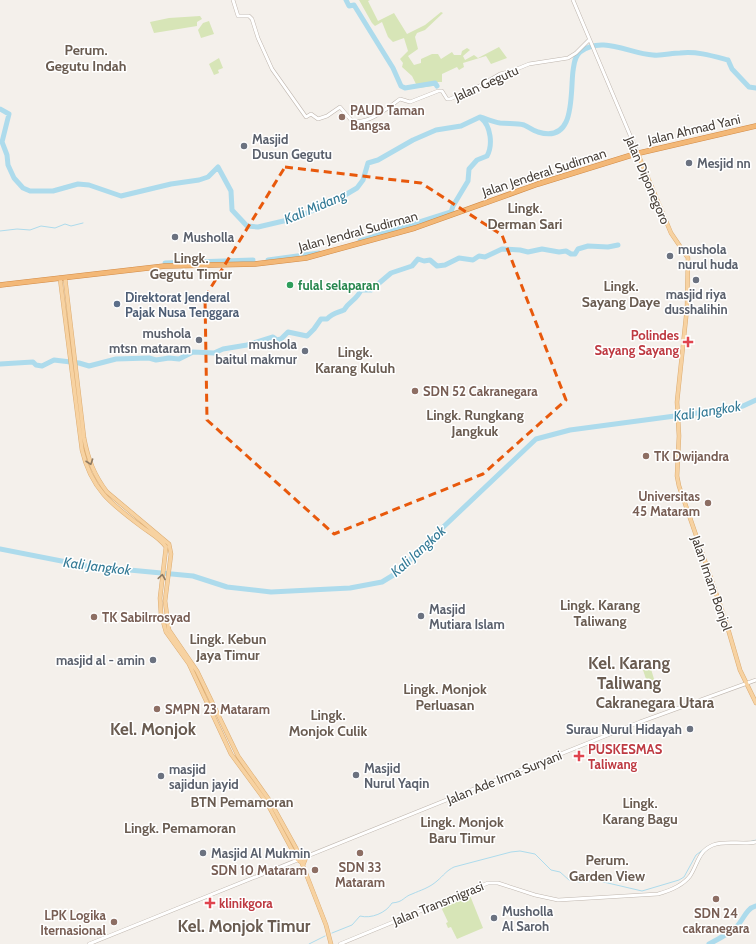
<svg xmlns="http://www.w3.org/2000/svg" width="756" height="944" viewBox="0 0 756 944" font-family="Cabin,sans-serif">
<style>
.green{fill:#d7e5b7}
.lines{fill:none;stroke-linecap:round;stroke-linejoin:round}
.stream{stroke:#addbec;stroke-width:1}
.river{stroke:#addbec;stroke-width:5}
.minor-casing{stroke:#bfb6ae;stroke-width:4}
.major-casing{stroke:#dcac72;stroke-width:4.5}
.highway-casing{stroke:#d28b47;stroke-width:5.5}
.minor{stroke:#fff;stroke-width:3}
.major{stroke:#f7d2a1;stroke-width:3.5}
.highway{stroke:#f3b877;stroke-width:4.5}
.oneway{stroke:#8e7a63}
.marked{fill:none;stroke:#e8590c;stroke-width:3;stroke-dasharray:8 5;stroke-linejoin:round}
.education-dot{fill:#8d6e63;stroke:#fff;stroke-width:1.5}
.worship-dot{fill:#6b7280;stroke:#fff;stroke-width:1.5}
.leisure-dot{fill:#2e9e5b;stroke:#fff;stroke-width:1.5}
.service-dot{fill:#5c6f8a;stroke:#fff;stroke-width:1.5}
.health-dot{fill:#e0444e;stroke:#fff;stroke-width:1.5}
.labels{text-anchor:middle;stroke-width:3;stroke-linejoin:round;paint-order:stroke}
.street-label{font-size:13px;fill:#484039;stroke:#fff}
.education-label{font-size:13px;font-weight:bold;fill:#785e54;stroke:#fff;text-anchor:start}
.worship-label{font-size:13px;font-weight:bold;fill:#5b616d;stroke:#fff;text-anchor:start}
.leisure-label{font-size:13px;font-weight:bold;fill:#27864d;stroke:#fff;text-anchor:start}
.service-label{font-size:13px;font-weight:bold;fill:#4e5e75;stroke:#fff;text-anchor:start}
.health-label{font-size:13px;font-weight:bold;fill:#be3a42;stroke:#fff;text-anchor:start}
.neighbourhood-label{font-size:14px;font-weight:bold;fill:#6a5c51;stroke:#fff}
.water-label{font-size:14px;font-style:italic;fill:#337a96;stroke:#fff}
.quarter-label{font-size:15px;font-weight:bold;fill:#6a5c51;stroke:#fff}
.district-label{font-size:17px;font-weight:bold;fill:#6a5c51;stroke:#fff}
</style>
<rect width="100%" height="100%" fill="#f4f0eb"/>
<path class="green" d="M359 0H370L368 1 378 21 394 13 407 34 425 25 441 12 443 13 425 30 417 33 415 37 418 49 408 56 414 65 421 63V59L432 54H438L441 59 452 52 454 55H461L462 51 467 48 470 50 463 56 465 60 474 55 478 58 499 47 507 58 491 64 486 56 463 63 464 67 459 70 457 67 442 74V82H436L433 86 418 88 412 76 402 67 403 63 400 59 408 51 404 38 393 42 388 37 382 22 375 26 372 23Z
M200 16 202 19 197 22V26L154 33 150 22 169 18Z
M209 21 214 34 201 38 198 30 203 23Z
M219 58 223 68 218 70 219 73 214 75 209 64Z
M651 669 657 689 650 691 643 670Z
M469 893 483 928 457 939 451 927 448 928 446 923 448 922 440 905Z"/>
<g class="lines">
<path class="stream" d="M0 231 17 229 30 230 41 226 55 228 65 224 71 226 83 223
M749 842 756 840
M332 933 352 925 360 916C371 919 386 913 392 903 404 902 403 897 412 894 421 890 429 888 437 881 444 875 446 871 454 867L511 852 520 851 535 854 551 870 560 872 569 880 580 882 595 880 642 891 679 880 684 877 696 855 707 847
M309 944 325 936"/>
<path class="river" d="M346 0 349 6 354 5 393 68 401 86 405 88 435 83 437 86
M0 109 9 114 2 142 7 155 8 165 14 178 23 188 30 191H53L78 184 89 185 121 196 171 184 199 180 208 177 218 167 231 191 232 210 247 226 258 227 292 219 314 210 323 202 340 198 357 188 363 180 368 163 378 160 413 140 436 130 461 126 480 117C487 119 494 122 500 123 508 124 517 123 524 125 529 127 533 131 538 132 576 144 570 94 573 71 574 65 574 57 580 52 602 35 630 54 653 55 663 56 671 53 680 53 697 51 713 56 728 60L732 69 749 87 756 88
M360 241 451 212 453 206 468 181 469 169 477 160 487 156C493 145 491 126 481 118
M268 260 319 253
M165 263 253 260
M0 364 33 362 36 365 42 366 54 360 79 363 89 366 116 359 149 358 156 360 169 358 179 359 193 352 214 353 223 349 247 345 273 337 277 340 281 339 288 332 307 336 314 329 321 319H327C333 313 337 313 344 310 349 301 356 301 361 290H371L391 273 412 266 418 259 424 261 430 260 437 266 445 265 459 258 473 260 479 256 485 257 502 249 520 250 528 252 542 249 559 252 566 251 571 254H575L578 249 588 246 608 247 618 245
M0 549 87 566 193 576 227 587 271 592 350 588 382 582 400 571 417 552 536 439 570 430 720 410 743 406 756 400
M709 944C719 939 728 934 736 927 744 920 745 909 756 906"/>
<defs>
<path id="minor" d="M233 0 238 16H249L252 19 258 38 272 69 306 117 311 114 318 119 327 116 340 107 351 120C366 127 389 107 400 99L410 102 438 91H442L447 99H450L476 88 500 74 512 71 529 64 568 58 576 53 589 40
M573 0 638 154
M89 944 640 722 756 680
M340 944 488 883H498L535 895 558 900 658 894C669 891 683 885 690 876 698 864 698 851 713 845 726 840 742 845 756 842"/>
<path id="major" d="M638 154 671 233 688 258 687 308 677 402 679 436 677 476 679 486 726 622 740 670 756 703
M60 278 82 450C91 489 111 504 142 527 150 533 160 538 166 547L160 598 161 614 166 632 189 664 231 754 267 803 297 859 301 862
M65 278 84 438C88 459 94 475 107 492L169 544 171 554 165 601 169 630 197 671 238 756 270 801 296 848 326 925 331 944
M303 865 307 855"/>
<path id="highway" d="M0 285 165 266 255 264 306 258 415 228 538 184 635 154 756 126"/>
</defs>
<use href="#minor" class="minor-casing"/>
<use href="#major" class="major-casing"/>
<use href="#highway" class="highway-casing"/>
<use href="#minor" class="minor"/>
<use href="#major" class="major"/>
<use href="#highway" class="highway"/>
</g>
<defs><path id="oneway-chevron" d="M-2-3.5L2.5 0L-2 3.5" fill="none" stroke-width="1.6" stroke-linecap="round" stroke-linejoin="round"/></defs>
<g class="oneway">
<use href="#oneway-chevron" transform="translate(90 462) rotate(71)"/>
<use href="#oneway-chevron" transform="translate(162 577) rotate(-81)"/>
</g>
<path class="marked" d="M285 167 421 183 502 235 566 400 483 474 334 534 207 420 205 297Z"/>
<g class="education-dot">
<circle cx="342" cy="117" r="4"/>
<circle cx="415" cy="391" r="4"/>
<circle cx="646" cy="456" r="4"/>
<circle cx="708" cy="503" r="4"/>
<circle cx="94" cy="617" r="4"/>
<circle cx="157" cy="709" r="4"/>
<circle cx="360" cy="853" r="4"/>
<circle cx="315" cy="870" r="4"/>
<circle cx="716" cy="899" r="4"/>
<circle cx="114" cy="922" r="4"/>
</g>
<g class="worship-dot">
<circle cx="244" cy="146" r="4"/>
<circle cx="689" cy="163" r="4"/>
<circle cx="175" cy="237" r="4"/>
<circle cx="670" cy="256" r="4"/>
<circle cx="696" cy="280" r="4"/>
<circle cx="199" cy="340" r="4"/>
<circle cx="305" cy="351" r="4"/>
<circle cx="421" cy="616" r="4"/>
<circle cx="153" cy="660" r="4"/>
<circle cx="690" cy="729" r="4"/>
<circle cx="356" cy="775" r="4"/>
<circle cx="161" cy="776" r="4"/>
<circle cx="203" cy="853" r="4"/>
<circle cx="494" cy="918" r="4"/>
</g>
<circle class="leisure-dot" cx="290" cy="285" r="4"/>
<circle class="service-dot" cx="117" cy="304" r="4"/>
<g class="health-dot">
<path d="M686 336h4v4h4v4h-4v4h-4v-4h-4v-4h4z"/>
<path d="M577 750h4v4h4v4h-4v4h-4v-4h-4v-4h4z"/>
<path d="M208 897h4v4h4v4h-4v4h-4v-4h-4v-4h4z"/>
</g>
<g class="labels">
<g class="street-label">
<text transform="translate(486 83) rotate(-24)" y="5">Jalan Gegutu</text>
<text transform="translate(694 129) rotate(-13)" y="5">Jalan Ahmad Yani</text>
<text transform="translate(544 172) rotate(-18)" y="5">Jalan Jenderal Sudirman</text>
<text transform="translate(648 180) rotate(67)" y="5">Jalan Diponegoro</text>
<text transform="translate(358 231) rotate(-15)" y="5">Jalan Jendral Sudirman</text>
<text transform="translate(712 583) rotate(71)" y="5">Jalan Imam Bonjol</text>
<text transform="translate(504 777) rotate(-22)" y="5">Jalan Ade Irma Suryani</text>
<text transform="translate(438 903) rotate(-22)" y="5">Jalan Transmigrasi</text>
</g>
<g class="education-label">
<text x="350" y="115">PAUD Taman<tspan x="350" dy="15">Bangsa</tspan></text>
<text x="423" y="396">SDN 52 Cakranegara</text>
<text x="654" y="461">TK Dwijandra</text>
<text x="700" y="501" text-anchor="end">Universitas<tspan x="700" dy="15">45 Mataram</tspan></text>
<text x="102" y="622">TK Sabilrrosyad</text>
<text x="165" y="714">SMPN 23 Mataram</text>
<text x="360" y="872" text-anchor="middle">SDN 33<tspan x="360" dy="15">Mataram</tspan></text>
<text x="307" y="875" text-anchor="end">SDN 10 Mataram</text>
<text x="716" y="918" text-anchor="middle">SDN 24<tspan x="716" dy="15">cakranegara</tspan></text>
<text x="106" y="920" text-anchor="end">LPK Logika<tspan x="106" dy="15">Iternasional</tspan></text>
</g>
<g class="worship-label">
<text x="252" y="144">Masjid<tspan x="252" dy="15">Dusun Gegutu</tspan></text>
<text x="697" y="168">Mesjid nn</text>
<text x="183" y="242">Musholla</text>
<text x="678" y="254">mushola<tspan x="678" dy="15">nurul huda</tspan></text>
<text x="696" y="299" text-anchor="middle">masjid riya<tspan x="696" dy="15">dusshalihin</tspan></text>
<text x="191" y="338" text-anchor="end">mushola<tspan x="191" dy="15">mtsn mataram</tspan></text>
<text x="297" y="349" text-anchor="end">mushola<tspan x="297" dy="15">baitul makmur</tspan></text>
<text x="429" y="614">Masjid<tspan x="429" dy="15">Mutiara Islam</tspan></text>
<text x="145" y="665" text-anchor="end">masjid al - amin</text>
<text x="682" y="734" text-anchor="end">Surau Nurul Hidayah</text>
<text x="364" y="773">Masjid<tspan x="364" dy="15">Nurul Yaqin</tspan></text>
<text x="169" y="774">masjid<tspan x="169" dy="15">sajidun jayid</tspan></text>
<text x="211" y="858">Masjid Al Mukmin</text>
<text x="502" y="916">Musholla<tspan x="502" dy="15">Al Saroh</tspan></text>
</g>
<g class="leisure-label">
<text x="298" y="290">fulal selaparan</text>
</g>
<g class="service-label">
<text x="125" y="302">Direktorat Jenderal<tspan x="125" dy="15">Pajak Nusa Tenggara</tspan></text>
</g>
<g class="health-label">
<text x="679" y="340" text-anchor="end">Polindes<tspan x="679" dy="15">Sayang Sayang</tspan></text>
<text x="588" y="754">PUSKESMAS<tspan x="588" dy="15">Taliwang</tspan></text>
<text x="219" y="908">klinikgora</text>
</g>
<g class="neighbourhood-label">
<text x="86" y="55">Perum.<tspan x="86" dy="16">Gegutu Indah</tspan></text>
<text x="525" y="213">Lingk.<tspan x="525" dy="16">Derman Sari</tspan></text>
<text x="191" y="263">Lingk.<tspan x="191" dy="16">Gegutu Timur</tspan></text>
<text x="621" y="291">Lingk.<tspan x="621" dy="16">Sayang Daye</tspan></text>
<text x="355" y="357">Lingk.<tspan x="355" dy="16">Karang Kuluh</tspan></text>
<text x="475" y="420">Lingk. Rungkang<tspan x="475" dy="16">Jangkuk</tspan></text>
<text x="600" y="610">Lingk. Karang<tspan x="600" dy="16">Taliwang</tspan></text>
<text x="228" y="644">Lingk. Kebun<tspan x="228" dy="16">Jaya Timur</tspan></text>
<text x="445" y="694">Lingk. Monjok<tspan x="445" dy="16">Perluasan</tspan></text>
<text x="328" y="720">Lingk.<tspan x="328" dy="16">Monjok Culik</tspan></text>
<text x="242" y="807">BTN Pemamoran</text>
<text x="640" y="808">Lingk.<tspan x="640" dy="16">Karang Bagu</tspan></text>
<text x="462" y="827">Lingk. Monjok<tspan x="462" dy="16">Baru Timur</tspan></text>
<text x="180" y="833">Lingk. Pemamoran</text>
<text x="607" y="865">Perum.<tspan x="607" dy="16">Garden View</tspan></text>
</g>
<g class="water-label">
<text transform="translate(315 207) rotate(-23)" y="5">Kali Midang</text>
<text transform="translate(707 411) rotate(-9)" y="5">Kali Jangkok</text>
<text transform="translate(418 551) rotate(-42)" y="5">Kali Jangkok</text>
<text transform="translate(97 566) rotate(7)" y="5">Kali Jangkok</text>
</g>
<g class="quarter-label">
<text x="655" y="708">Cakranegara Utara</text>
</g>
<g class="district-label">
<text x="629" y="669">Kel. Karang<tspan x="629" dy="20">Taliwang</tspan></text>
<text x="153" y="735">Kel. Monjok</text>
<text x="244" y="932">Kel. Monjok Timur</text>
</g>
</g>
</svg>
